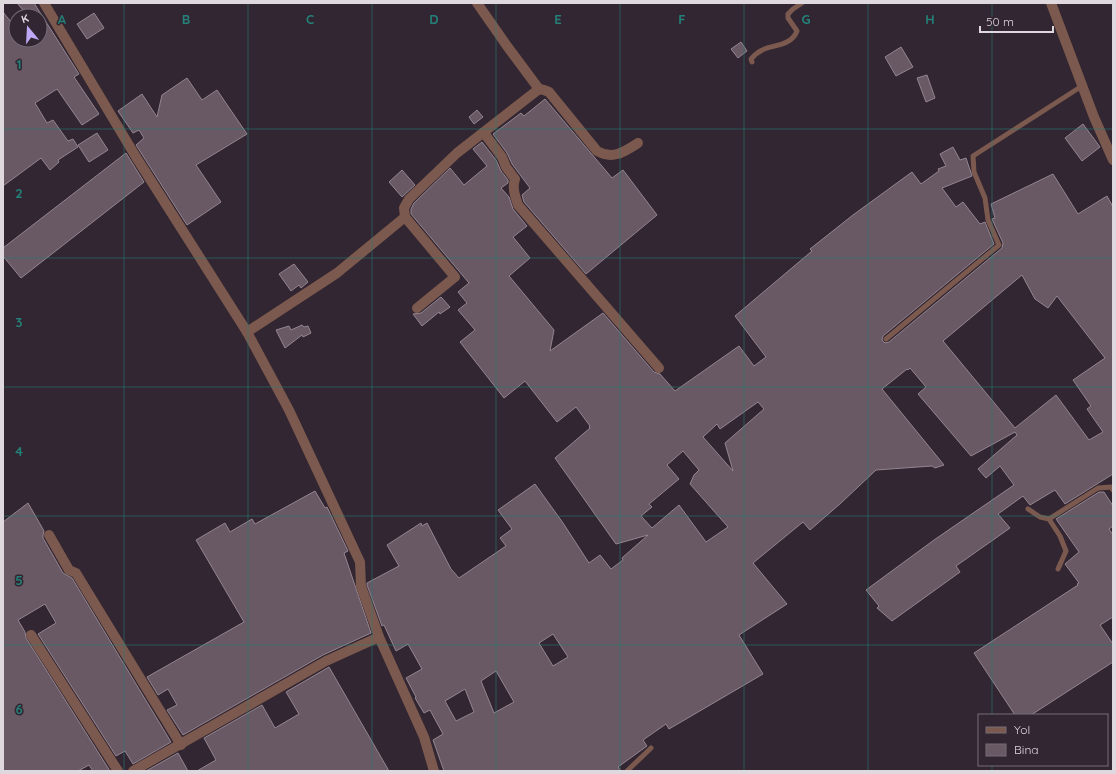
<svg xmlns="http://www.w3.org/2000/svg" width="1116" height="774" viewBox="0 0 1116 774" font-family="Quicksand,sans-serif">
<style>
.building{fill:#685964;stroke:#948591;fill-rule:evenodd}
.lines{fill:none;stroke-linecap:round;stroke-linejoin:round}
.service{stroke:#7c594e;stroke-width:5}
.minor{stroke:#7c594e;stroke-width:10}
.tertiary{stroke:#7c594e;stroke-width:10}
.grid{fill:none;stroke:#248079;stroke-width:1;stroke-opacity:0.55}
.grid-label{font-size:13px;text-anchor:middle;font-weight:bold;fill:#248079;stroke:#312631;stroke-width:3;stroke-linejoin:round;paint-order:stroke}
</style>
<rect width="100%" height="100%" fill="#312631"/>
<g class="building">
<path d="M17 3H34L79 74 74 77 99 114 82 125 57 89 35 103 47 123 53 120 68 141 73 139 78 147 58 160 59 162 50 170 41 158 3 186V12L11 22 16 19V40H40V16H28Z"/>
<path d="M94 13 104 28 87 39 77 24Z"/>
<path d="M741 42 747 51 738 58 731 49Z"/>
<path d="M901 47 913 67 896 76 885 57Z"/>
<path d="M927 75 935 98 926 102 917 78Z"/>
<path d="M187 78 202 100 217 90 247 134 196 165 221 202 187 225 136 145 144 138 139 130 133 133 118 111 142 94 157 117 162 95Z"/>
<path d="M545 99 612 178 623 170 657 215 586 274 524 202 522 195 530 188 512 164 507 153 493 134 521 113 524 116Z"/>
<path d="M477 110 483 117 474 124 469 117Z"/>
<path d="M1083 124 1100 147 1082 161 1065 138Z"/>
<path d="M97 133 108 150 89 162 78 145Z"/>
<path d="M482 142 496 160 501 171 508 180V183L501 188 509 197 513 209 527 226 513 237 530 258 509 276 554 330 550 351 603 313 654 372 660 374 675 391 739 346 754 366 766 357 735 316 812 251 810 249 853 215 912 172 921 184 939 171 938 169 946 166 940 154 953 147 960 160 966 158 972 176 942 188 956 207 963 202 980 224 985 222 994 244 883 336 882 340 885 343 889 342 1002 248 1003 243 992 219 995 218 991 204 1053 174 1078 214 1107 196 1113 207V474L1065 504 1055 490 1030 505 1023 496 998 514 1010 528 956 566 960 572 892 621 877 608 879 606 866 590 934 540 1014 485 1000 466 986 478 978 469 1017 435 1015 432 971 456 918 394 926 387 910 368 908 370 907 369 882 389 944 465 935 468 932 466 876 470 841 503 810 530 803 522 753 563 787 604 739 635 763 674 669 729 666 724 643 740 647 746 618 767 621 771H444L433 740 443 734 430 710 424 713 415 698 416 697 406 678 422 669 408 644 396 651 384 625 382 626 367 585V583L399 566 387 545 421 523 422 526 427 523 451 569 459 578 506 546 500 538 512 529 498 510 535 484 563 523 589 563 600 555 611 569 623 560 622 558 648 535 616 544 555 458 590 428 589 427 590 426 576 407 557 422 525 381 504 398 460 342 475 330 458 310 467 303 458 292 469 283 411 214V209L414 203 450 168 464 185 487 166 473 149ZM1022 275 1035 299 1048 308 1057 296 1105 358 1073 380 1091 406 1087 409 1103 432 1089 440 1056 395 1015 428 943 341ZM758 402 764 409 725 443 733 471 703 437 717 424 720 429ZM683 451 699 470 694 475 690 484 728 527 706 542 679 505 652 528 641 516 652 507 649 504 679 479 667 465ZM553 634 568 657 553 666 539 643ZM496 671 514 702 494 713 481 681ZM465 689 474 712 456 721 445 701Z"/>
<path d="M126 153 144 182 21 278 3 256V248Z"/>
<path d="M402 170 415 185 402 197 389 182Z"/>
<path d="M294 264 308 282 301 288 299 285 291 291 279 274Z"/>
<path d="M441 297 450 307 440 314 439 312 422 326 413 314 421 313Z"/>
<path d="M302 325 304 327 308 326 311 333 303 337 302 335 285 348 276 330 289 326 291 330Z"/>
<path d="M315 491 325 508 327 507 348 551 344 553 371 633 323 655 183 735 167 710 177 705 168 689 158 695 147 677 244 622 196 540 225 523 230 532 252 519 255 524Z"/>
<path d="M1099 492H1104L1113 506V526L1109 529 1113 535V617L1100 625 1113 644V662L1031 715H1015L974 653 1078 585 1077 584 1079 583 1065 564 1079 552 1056 519Z"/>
<path d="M28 503 44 531 43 535V538L63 573 72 578 171 742 133 764 125 751 116 756 38 634 56 623 45 604 18 620 25 632 26 638 110 771H93L89 765 78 771H3V522Z"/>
<path d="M329 667 389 771H197L216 760 204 738 262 705 275 728 299 714 286 692Z"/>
<path d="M178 753 188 771H146Z"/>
</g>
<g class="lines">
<g class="service">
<path d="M752 62 751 59C755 54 761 50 767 48 778 45 792 44 797 31L788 18V14L793 9 802 3"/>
<path d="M886 339 999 245 988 220 985 198 974 172 973 156 1082 86"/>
<path d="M1028 509 1040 517 1049 519"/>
<path d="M1058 569 1066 551 1060 536 1049 519 1098 488 1111 487 1113 490"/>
<path d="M627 771 651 748"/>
</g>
<g class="minor">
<path d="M44 3 136 157 247 332 289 410 360 562 361 586 379 637 424 737 434 771"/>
<path d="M539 89 544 90 549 92 597 151C613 160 624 152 638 143"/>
<path d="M484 133 502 157 506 167 515 179C512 188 515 196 518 205L659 368"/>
<path d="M405 217 455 277 417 308"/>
<path d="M247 332 337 273 405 217 404 208 409 199 457 153 539 89 507 46 477 3"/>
<path d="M49 535 69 570 76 573 181 745"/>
<path d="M31 635 118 771"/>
<path d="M133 771 326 661 379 637"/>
</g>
<path class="tertiary" d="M1051 3 1094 117 1113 160"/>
</g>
<path class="grid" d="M124 3V771M248 3V771M372 3V771M496 3V771M620 3V771M744 3V771M868 3V771M992 3V715M3 129H1113M3 258H1113M3 387H1113M3 516H1113M3 645H1113M992 765V771"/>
<g class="grid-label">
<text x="62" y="24">A</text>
<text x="186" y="24">B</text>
<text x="310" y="24">C</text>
<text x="434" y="24">D</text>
<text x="558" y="24">E</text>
<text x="682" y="24">F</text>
<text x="806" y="24">G</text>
<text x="930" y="24">H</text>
<text x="19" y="69">1</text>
<text x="19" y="198">2</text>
<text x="19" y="327">3</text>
<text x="19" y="456">4</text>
<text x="19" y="585">5</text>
<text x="19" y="714">6</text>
</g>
<rect width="1116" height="774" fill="none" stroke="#dfd8df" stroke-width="8"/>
<rect x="978" y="714" width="130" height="52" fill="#312631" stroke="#776d77"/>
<rect x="986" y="727" width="20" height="6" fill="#7c594e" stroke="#776d77"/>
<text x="1014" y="734" font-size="12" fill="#dfd8df">Yol</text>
<rect x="986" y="744" width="20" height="12" fill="#685964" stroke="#776d77"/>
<text x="1014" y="754" font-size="12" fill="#dfd8df">Bina</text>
<g transform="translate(28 28) rotate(342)"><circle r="19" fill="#312631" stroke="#776d77"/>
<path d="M0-3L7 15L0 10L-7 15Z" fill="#bda9f5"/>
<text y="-6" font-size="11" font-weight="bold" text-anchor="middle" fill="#dfd8df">K</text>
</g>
<path d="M980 26v6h73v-6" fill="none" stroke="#dfd8df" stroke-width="2"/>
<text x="986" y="26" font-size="12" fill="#dfd8df" stroke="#312631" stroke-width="3" paint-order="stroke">50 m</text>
</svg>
